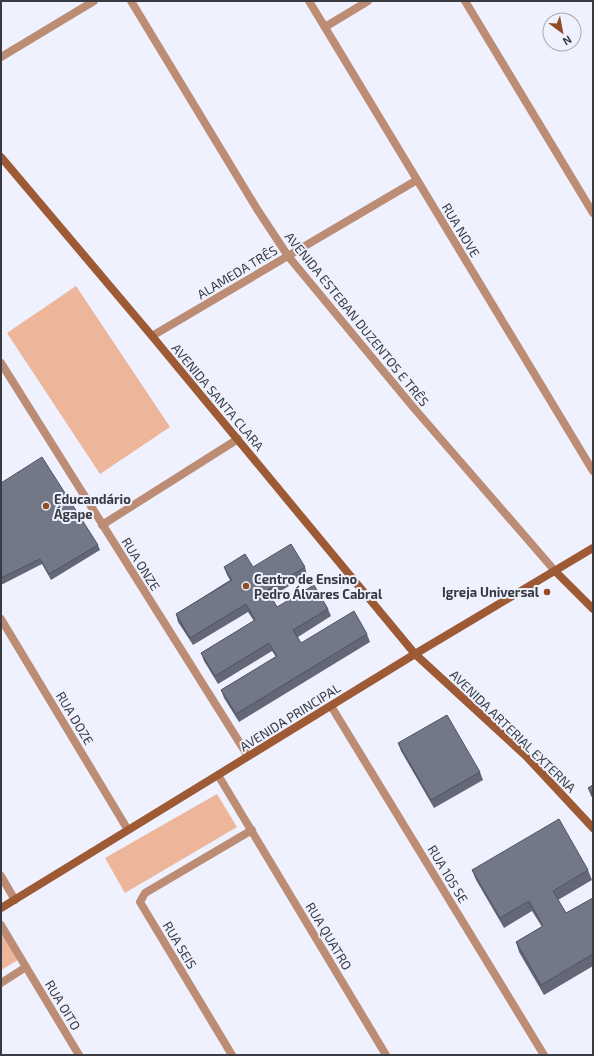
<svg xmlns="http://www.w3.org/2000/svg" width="594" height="1056" viewBox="0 0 594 1056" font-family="'Exo 2',sans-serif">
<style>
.green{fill:#edb69b}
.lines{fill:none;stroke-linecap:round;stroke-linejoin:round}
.street{stroke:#bc8d74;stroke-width:8}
.secondary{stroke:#9d5a35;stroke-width:8}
.wall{fill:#636776}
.building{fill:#737889;stroke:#505460}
.poi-dot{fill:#914c23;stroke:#eff2fe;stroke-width:1.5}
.labels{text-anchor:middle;stroke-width:4;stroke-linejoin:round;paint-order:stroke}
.street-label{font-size:13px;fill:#393b43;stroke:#eff2fe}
.poi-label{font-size:13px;font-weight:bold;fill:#393b43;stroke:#eff2fe;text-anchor:start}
</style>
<rect width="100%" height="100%" fill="#eff2fe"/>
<g class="green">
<path d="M76 286 170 427 100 474 7 333Z"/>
<path d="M217 794 237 827 125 893 105 858Z"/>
<path d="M1 929 18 960 1 970Z"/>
</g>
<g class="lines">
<g class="street">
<path d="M131 1 257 209 288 256 413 407 555 571"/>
<path d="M309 1 593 471"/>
<path d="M465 1 593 213"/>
<path d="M325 27 368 1"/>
<path d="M1 57 94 1"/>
<path d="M152 336 417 180"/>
<path d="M1 363 248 756"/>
<path d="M102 525 238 439"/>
<path d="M1 619 128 830"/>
<path d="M331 706 544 1055"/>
<path d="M218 775 386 1055"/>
<path d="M1 876 15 900"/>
<path d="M1 925 26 967"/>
<path d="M1 983 26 967 79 1055"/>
<path d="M232 1055 140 902 145 893 252 830"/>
</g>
<g class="secondary">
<path d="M1 157 152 336 415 654 526 756 593 828"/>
<path d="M555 571 593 609"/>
<path d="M1 908 415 654 593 548"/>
</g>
</g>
<g class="wall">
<path d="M1 483 98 545 100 550 51 580 42 564 1 585Z"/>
<path d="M224 567H305L307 575 271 597 277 607 328 609 331 616 298 637 301 643 367 634 370 642 239 722 224 698 221 690 276 657 272 651 218 684 204 661 201 653 254 621 248 612 193 645 178 622 176 614 230 580 227 575Z"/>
<path d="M398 743 480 772 483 780 434 808 401 751Z"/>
<path d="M593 785V798L591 796 588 788Z"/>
<path d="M472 870H588L592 880 558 900 566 913 593 898V966L544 995 519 952 516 942 542 927 532 911 504 928 476 880Z"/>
</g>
<g class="building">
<path d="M42 457 98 545 49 574 40 559 1 578V483Z"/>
<path d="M291 544 305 567 267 590 277 607 314 585 328 609 293 630 301 643 354 611 367 634 236 714 221 690 277 656 269 643 215 676 201 653 255 620 246 604 190 638 176 614 232 580 224 567 245 554 253 567Z"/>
<path d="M447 715 480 772 431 800 398 743Z"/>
<path d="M593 785V794L588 788Z"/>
<path d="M559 819 588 870 553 891 566 913 593 898V954L541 985 516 942 543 926 529 901 500 918 472 870Z"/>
</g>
<g class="poi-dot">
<circle cx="46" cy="506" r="4"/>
<circle cx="246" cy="586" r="4"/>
<circle cx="547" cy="592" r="4"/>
</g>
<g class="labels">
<g class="street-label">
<text transform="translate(461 230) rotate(59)" y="5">RUA NOVE</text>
<text transform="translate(237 272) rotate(-31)" y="5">ALAMEDA TRÊS</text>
<text transform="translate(357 319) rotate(51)" y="5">AVENIDA ESTEBAN DUZENTOS E TRÊS</text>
<text transform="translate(218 397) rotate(50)" y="5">AVENIDA SANTA CLARA</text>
<text transform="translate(141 564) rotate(58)" y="5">RUA ONZE</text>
<text transform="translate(290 717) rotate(-32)" y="5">AVENIDA PRINCIPAL</text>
<text transform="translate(75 718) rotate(59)" y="5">RUA DOZE</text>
<text transform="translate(513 731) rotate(44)" y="5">AVENIDA ARTERIAL EXTERNA</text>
<text transform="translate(448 874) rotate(59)" y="5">RUA 105 SE</text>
<text transform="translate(329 936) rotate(59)" y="5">RUA QUATRO</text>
<text transform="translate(180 945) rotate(59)" y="5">RUA SEIS</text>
<text transform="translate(63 1005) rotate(59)" y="5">RUA OITO</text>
</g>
<g class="poi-label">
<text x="54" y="504">Educandário<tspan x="54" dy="15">Ágape</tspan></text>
<text x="254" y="584">Centro de Ensino<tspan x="254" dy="15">Pedro Álvares Cabral</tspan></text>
<text x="539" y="597" text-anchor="end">Igreja Universal</text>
</g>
</g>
<rect width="594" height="1056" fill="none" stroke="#393b43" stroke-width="4"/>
<g transform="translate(562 32) rotate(148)"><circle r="19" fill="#eff2fe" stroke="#a6a9b3"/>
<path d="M0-3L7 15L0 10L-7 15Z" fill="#914c23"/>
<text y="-6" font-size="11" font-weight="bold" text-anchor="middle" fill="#393b43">N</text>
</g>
</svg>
